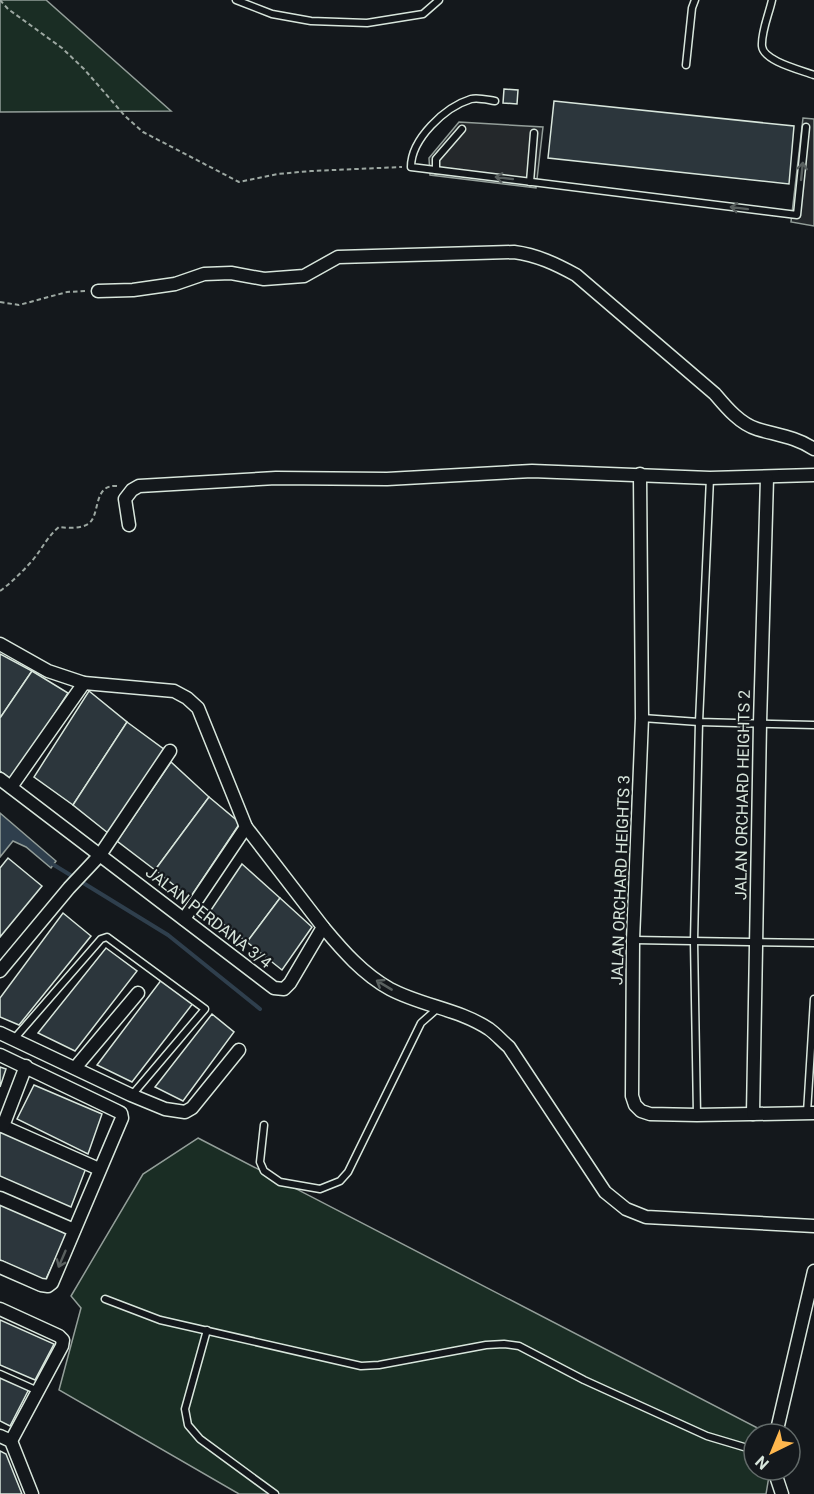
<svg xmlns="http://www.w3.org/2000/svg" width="814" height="1494" viewBox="0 0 814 1494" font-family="Roboto,sans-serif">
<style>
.green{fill:#1a2d24;stroke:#939e99;stroke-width:1.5}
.parking{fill:#24282b;stroke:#939e99;stroke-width:1.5}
.water{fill:#2f3f4d;stroke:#939e99;stroke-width:1.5}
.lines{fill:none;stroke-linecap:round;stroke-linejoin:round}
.stream{stroke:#2f3f4d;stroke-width:4}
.building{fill:#2c363c;stroke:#d8e6dc;stroke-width:1.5}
.lane-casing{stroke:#d8e6dc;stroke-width:9}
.street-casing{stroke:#d8e6dc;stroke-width:15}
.path{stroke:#9da8a2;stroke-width:2;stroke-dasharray:4.5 3;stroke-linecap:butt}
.lane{stroke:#14181c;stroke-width:6}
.street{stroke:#14181c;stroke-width:12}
.oneway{stroke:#59605f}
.labels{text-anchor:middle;stroke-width:4.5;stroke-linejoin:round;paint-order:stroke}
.street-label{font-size:16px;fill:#d8e6dc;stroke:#14181c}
</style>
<rect width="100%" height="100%" fill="#14181c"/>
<g class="green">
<path d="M0 0H46L171 111 0 112Z"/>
<path d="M198 1138 769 1434H754V1470H770L766 1494H239L59 1390 81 1308 71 1296 143 1174Z"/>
</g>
<g class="parking">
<path d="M803 118 814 119V226L791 222Z"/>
<path d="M459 122 543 127 536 188 430 175 429 158Z"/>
</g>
<path class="water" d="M0 813 56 861 51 868 26 847 13 841 0 857Z"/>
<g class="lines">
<path class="stream" d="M54 865 168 935 260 1009"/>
</g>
<g class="building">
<path d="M504 89 518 90 517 104 503 103Z"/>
<path d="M554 101 794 126 789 184 548 158Z"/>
<path d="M0 654 32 671 0 718Z"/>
<path d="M32 671 68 693 12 780 0 771V718Z"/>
<path d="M89 691 127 722 73 805 34 777Z"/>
<path d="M127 722 165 750 108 833 73 805Z"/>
<path d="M171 762 209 797 155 870 117 841Z"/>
<path d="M209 797 240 823 190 898 155 870Z"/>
<path d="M8 858 42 886 0 937V868Z"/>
<path d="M242 864 280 898 247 942 209 913Z"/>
<path d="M280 898 312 927 282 970 247 942Z"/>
<path d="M63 913 91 936 19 1025 0 1017V998Z"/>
<path d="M106 948 137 971 75 1051 38 1033Z"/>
<path d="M162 979 194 1002 132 1082 97 1065Z"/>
<path d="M212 1014 234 1032 183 1101 155 1087Z"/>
<path d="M0 1067 6 1069 0 1087Z"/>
<path d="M34 1085 102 1114 88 1154 17 1119Z"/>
<path d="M0 1128 86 1168 71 1207 0 1176Z"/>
<path d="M0 1203 67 1234 45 1281 0 1260Z"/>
<path d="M0 1320 54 1344 35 1380 0 1365Z"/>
<path d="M0 1377 29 1389 10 1426 0 1421Z"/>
<path d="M0 1451 6 1454 22 1494H0Z"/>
</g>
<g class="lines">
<g class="lane-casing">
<g id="lane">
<path d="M236 0 272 14 311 21 367 23 423 14 439 0"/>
<path d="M772 0C769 14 761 32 762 46 763 61 801 70 814 75"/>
<path d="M686 65 692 8 695 0"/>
<path d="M495 101C488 100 478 97 471 99 445 107 411 139 411 167L797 215 806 127"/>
<path d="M436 170V159L462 129"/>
<path d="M530 182 534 133"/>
<path d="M642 718 699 722 814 725"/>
<path d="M634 940 814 943"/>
<path d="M14 1039 101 939 107 937 205 1009 132 1095"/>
<path d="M807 1113 814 999"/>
<path d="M697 1115 694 941 699 722 710 478"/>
<path d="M264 1125 260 1162 264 1171 280 1182 320 1189 340 1181 348 1172 421 1023 438 1008"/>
<path d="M105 1299 160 1320 361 1366 379 1365 486 1345 504 1344 519 1346 584 1380 707 1436 754 1450"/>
<path d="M207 1330 185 1409 188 1425 200 1439 275 1494"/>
<path d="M0 1374 38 1391"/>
</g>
</g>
<g class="street-casing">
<g id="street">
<path d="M98 291 133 290 175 284 204 274 231 273 264 279 304 276 338 257 514 252C537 255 556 264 576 275L715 394C726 407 740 424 757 429 777 435 796 437 814 449"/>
<path d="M640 474 642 718 633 940 632 1096 635 1105 641 1111 650 1114 697 1115 814 1113"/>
<path d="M129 525 125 499 132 490 139 486 276 478 387 479 532 471 710 478 814 475"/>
<path d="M0 644 48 671 84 683 174 691 187 698 198 708 246 827 323 927 290 983 284 989 274 988 0 779"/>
<path d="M11 787 84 683"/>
<path d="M184 919 246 827"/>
<path d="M323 927C343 951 363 974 390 989 422 1006 459 1009 489 1029 496 1034 502 1041 509 1047L605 1192 626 1209 646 1217 814 1226"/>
<path d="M0 971 69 888 100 855 170 751"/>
<path d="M0 1033 131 1095 165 1109 185 1112 192 1108 239 1050"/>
<path d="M0 1055 117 1111 121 1113 122 1118 52 1283 48 1286 41 1285 0 1267"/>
<path d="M75 1068 138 993"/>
<path d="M753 1114 760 723 767 478"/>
<path d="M0 1125 99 1169"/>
<path d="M3 1126 26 1066"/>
<path d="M0 1198 74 1230"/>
<path d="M0 1309 59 1336 63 1340 62 1346 11 1441"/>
<path d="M776 1434 814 1271"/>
<path d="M0 1436 11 1441 32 1494"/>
<path d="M774 1470 782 1494"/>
</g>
</g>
<g class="path">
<path d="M0 0 8 9 62 48 84 69 125 116 143 132 239 182 278 174 311 171 402 167"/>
<path d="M0 302 19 305 67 292 86 291"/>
<path d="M0 591C12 582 22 572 32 561 42 549 47 537 59 527 68 528 80 529 88 524 101 516 92 484 117 486"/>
</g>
<use href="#lane" class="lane"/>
<use href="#street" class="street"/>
</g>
<defs><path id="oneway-shaft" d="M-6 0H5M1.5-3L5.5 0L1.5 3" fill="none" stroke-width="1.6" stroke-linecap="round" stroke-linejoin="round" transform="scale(1.5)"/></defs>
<g class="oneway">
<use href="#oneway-shaft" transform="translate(802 171) rotate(-84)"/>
<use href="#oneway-shaft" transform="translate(504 178) rotate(-173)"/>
<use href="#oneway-shaft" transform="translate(739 208) rotate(-173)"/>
<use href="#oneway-shaft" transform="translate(384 985) rotate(-149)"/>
<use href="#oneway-shaft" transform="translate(62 1259) rotate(113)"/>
</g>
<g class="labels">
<g class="street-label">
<text transform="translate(742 795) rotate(-89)" y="6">JALAN ORCHARD HEIGHTS 2</text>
<text transform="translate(620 880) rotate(-88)" y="6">JALAN ORCHARD HEIGHTS 3</text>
<text transform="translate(209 917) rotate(38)" y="6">JALAN PERDANA 3/4</text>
</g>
</g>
<g transform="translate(772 1452) rotate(223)"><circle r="28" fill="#14181c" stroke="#626a69" stroke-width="1.5"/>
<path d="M0-4.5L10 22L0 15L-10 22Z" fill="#ffb74d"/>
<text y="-9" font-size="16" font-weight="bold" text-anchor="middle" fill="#d8e6dc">N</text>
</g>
</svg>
